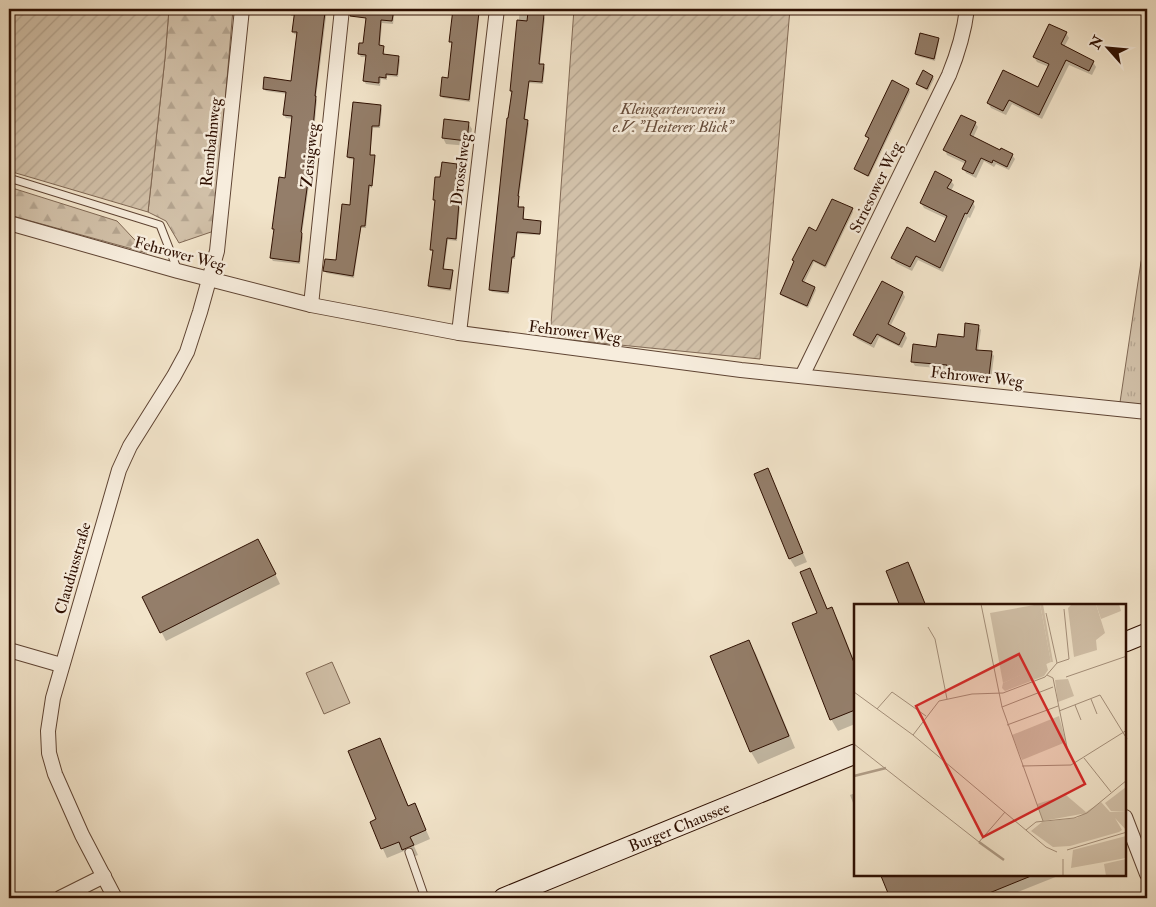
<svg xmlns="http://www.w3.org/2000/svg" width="1156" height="907" viewBox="0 0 1156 907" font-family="'IM FELL Double Pica',serif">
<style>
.grass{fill:url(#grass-tufts);stroke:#806854}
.forest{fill:url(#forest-firs);stroke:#806854}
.garden{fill:url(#garden-furrows);stroke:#806854}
.pitch{fill:#d1c0a8;stroke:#806854}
.shadow{fill:#0003}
.building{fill:#947e6a;stroke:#2e0f01}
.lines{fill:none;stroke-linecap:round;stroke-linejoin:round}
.service-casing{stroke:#5f4433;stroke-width:9}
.minor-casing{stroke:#5f4433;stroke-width:16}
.secondary-casing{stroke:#2e0f01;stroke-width:21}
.service{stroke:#f7eddd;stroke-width:7}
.minor{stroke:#f7eddd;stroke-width:14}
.secondary{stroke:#f7eddd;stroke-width:19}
.labels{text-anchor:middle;stroke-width:5;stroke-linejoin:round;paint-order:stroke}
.park-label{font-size:16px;font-style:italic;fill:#674d3b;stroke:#f7eddd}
.street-label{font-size:16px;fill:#2e0f01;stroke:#f7eddd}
.inset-river{fill:none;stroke:#af9c86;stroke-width:2.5}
.inset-road{fill:none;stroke:#a48f7a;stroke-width:1}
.view{fill:#d62828;fill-opacity:0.15;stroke:#d62828;stroke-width:2.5}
.inset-edge{fill:none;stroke:#2e0f01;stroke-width:2.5}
</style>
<defs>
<pattern id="grass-tufts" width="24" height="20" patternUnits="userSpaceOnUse" patternTransform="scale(1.25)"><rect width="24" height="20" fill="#d1c0a8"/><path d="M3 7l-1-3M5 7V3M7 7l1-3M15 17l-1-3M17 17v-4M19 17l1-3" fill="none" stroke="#b4a48f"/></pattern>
<pattern id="forest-firs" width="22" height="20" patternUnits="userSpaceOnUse" patternTransform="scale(1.25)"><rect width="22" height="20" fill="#d1c0a8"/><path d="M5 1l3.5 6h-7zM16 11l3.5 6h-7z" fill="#b4a48f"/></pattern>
<pattern id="garden-furrows" width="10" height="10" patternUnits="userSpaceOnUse" patternTransform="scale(1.25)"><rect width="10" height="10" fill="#d1c0a8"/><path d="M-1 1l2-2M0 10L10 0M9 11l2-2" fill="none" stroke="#b4a48f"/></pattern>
</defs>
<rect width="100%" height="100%" fill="#f2e4ca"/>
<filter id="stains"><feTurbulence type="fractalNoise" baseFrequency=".004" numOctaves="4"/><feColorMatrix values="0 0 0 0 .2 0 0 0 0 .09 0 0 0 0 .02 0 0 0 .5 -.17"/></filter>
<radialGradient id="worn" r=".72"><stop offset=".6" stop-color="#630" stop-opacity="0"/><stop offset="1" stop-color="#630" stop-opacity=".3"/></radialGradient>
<path class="grass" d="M1147 238V412L1119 409 1141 262Z"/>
<g class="forest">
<path d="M169 9H233L214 231 179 243 166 221 148 212 165 58Z"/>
<path d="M9 187 117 221 147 253 9 215Z"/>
</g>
<g class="garden">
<path d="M9 9H169L165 58 148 212 9 171Z"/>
<path d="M574 9H790L760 359 550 338Z"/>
</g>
<path class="pitch" d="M332 662 350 703 324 714 306 673Z"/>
<g class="shadow">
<path d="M290 9H327L316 98 317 100 309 185 302 234 303 237 300 264 273 261 271 258 275 231 273 228 286 179 293 119 286 118 284 115 287 94 266 91 264 89 292 83 298 35 294 34 293 31 295 16H291Z"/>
<path d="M368 9H395L393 24 382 23 380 47H383L385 55 398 57 400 60 398 77 387 76V80L381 79 380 86 366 84 364 81 367 57H361L359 54 364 45Z"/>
<path d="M454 9H480L470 102 443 98 441 96 450 79 452 44 451 42Z"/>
<path d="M520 9H540L539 15H543L545 18 540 65 544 66 545 68 543 84 529 83 525 121 529 123 519 198V208H523L524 211V220L540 222 541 224 540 235 517 234 515 259H512L509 294 492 292 490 290 513 93 511 91Z"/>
<path d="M933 9H950L949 13 934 12Z"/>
<path d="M1066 33 1069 38 1064 47 1093 62 1096 67 1092 75 1069 65 1042 119 1012 104 1006 115 991 108 988 103 1039 89 1049 67 1037 62 1034 57Z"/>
<path d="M938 39 939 41 935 61 917 56 916 54Z"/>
<path d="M933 77 934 79 928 91 919 86 917 84Z"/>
<path d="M909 89 910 92 869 177 857 171 855 169 870 139 866 136Z"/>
<path d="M381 107 382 109 380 128H373L370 156 374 157 375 159 372 188 370 187 366 228H361L354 278 326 273 325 270 337 262 351 206 356 160 349 159 348 157Z"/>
<path d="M468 123 472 129 469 146 446 144 443 138Z"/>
<path d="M975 123 978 127 973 138 1000 152 1012 155 1015 159 1009 170 996 164 994 167 984 161 976 178 966 173 964 169 966 164 947 155 945 150Z"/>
<path d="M457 165 458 167 457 180 460 181 462 183 457 241 448 240 444 270 452 271 453 274 451 291 430 288 429 286 433 252 431 250 435 202 434 199 441 179Z"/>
<path d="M951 181 954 185 951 191 973 202 975 207 970 218 968 217 943 272 918 260 912 271 896 263 893 258 936 243 947 219 924 208 921 203Z"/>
<path d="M852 209 853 212 826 268 814 262 804 283 815 288 816 290 808 308 782 296 781 294Z"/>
<path d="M903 293 905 297 890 327 905 334 907 338 902 348 879 337 874 348 857 339 855 335Z"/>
<path d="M978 326 981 330 978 351 991 352 994 356 991 380 950 375 948 369 915 366 912 361 937 348 965 338Z"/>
<path d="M772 479 807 562 795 567 790 559Z"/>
<path d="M263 549 280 584 166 641 144 598Z"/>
<path d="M908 563 913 572 926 606H901Z"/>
<path d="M809 569 828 610 831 609 838 620 855 663V724L838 731 831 719 819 614Z"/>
<path d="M749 642 756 654 795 748 758 764 751 752 712 657Z"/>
<path d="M380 740 409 807 415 805 430 839 414 846 418 855 408 859 404 851 387 858 371 822 377 820Z"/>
<path d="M855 793V808L850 795Z"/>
<path d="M883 876H1058L1003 898H892Z"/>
</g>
<g class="building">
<path d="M295 9 325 12 315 96H316L308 181 301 232 302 233 299 262 270 258 274 229H272L279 177 285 178 292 116 283 115 286 92 263 89 264 77 291 81 297 32H292Z"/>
<path d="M351 9H394L392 21 381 20 379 45 384 46 383 54 399 56 397 75 386 74V78L379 77V83L363 81 366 55 358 54 359 43H363L366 18 350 16Z"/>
<path d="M453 9 479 12 469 100 440 96 442 77 448 78 452 42H449Z"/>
<path d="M528 12 544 14 539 64H544L542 82 529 81 524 119 528 120 518 196H519L518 207H524L523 219 541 221 540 234 517 232 514 257H512L508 292 489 290 507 118H508L512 91H510L517 20 527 21Z"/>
<path d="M1049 24 1067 32 1061 44 1094 61 1089 71 1066 60 1039 115 1009 100 1003 111 987 103 1003 70 1038 87 1049 64 1033 57Z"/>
<path d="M920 33 939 38 934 59 915 54Z"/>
<path d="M923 70 933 76 927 89 916 84Z"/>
<path d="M892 80 909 89 868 176 854 169 869 138 865 136Z"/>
<path d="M353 102 381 105 379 126H372L370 155H375L372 186 369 185 365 226H361L353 276 323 271 325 259 336 260 342 204 350 205 354 158 347 157Z"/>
<path d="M961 115 976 122 970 135 1000 150 1001 148 1013 154 1007 167 993 160 992 163 981 158 973 174 962 169 966 161 943 150Z"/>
<path d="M444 119 469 122 467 141 442 138Z"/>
<path d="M442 162 457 164 456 179H461L456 239 447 238 443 269 453 270 450 289 428 286 433 250H430L435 200H433L435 177H440Z"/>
<path d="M935 171 952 180 947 188 974 201 967 214 965 213 940 268 916 256 910 267 891 258 907 227 935 242 947 216 920 203Z"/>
<path d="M832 199 853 208 825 266 813 260 802 281 815 287 807 306 780 294 794 261 792 260 809 227 816 231Z"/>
<path d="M882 281 903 292 888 324 905 333 899 345 877 334 871 344 853 335Z"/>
<path d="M965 323 979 325 976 350 992 351 989 376 946 371 947 365 911 362 913 344 936 347 938 334 964 337Z"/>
<path d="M768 468 803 553 789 559 754 474Z"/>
<path d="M258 539 276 574 160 633 142 597Z"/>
<path d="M908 562 926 606H900L886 571Z"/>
<path d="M810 568 827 609 832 607 855 665V710L830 720 792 623 817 613 800 572Z"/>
<path d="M749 640 789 736 750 752 710 656Z"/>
<path d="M380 738 408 806 415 803 426 830 410 837 414 845 402 850 399 842 381 849 370 822 376 819 348 751Z"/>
<path d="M881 876H1031L977 898H890Z"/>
</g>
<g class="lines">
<g class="service-casing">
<g id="service">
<path d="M9 178 160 225 178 271"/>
<path d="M409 852 425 898"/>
</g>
</g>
<g class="minor-casing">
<g id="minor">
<path d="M9 223 178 271 311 305 459 333 741 370 1147 412"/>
<path d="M311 305 342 9"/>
<path d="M459 333 497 9"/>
<path d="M802 376 949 75C958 53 964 33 967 9"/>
<path d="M9 650 61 665"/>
<path d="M1125 817 1147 874"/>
<path d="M60 898 104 876"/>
<path d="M115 898 82 835 55 774 49 753 48 731 53 698 119 470 130 446 174 376 187 352 200 312 217 251 242 9"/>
</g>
</g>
<g class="secondary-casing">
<g id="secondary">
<path d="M1125 642 1147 633"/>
<path id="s1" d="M503 898 855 754"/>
</g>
</g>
<use href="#service" class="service"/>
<use href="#minor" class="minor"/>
<use href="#secondary" class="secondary"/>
</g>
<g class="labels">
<g class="park-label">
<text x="673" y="114">Kleingartenverein<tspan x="673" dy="18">e.V. "Heiterer Blick"</tspan></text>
</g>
<g class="street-label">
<text transform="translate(210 142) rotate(-84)" y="6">Rennbahnweg</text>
<text transform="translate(309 155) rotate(-84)" y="6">Zeisigweg</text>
<text transform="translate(460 169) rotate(-83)" y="6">Drosselweg</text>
<text transform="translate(875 187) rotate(-64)" y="6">Striesower Weg</text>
<text transform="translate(180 253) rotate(15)" y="6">Fehrower Weg</text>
<text transform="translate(575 331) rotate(7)" y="6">Fehrower Weg</text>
<text transform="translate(977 376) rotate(6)" y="6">Fehrower Weg</text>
<text transform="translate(72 568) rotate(-74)" y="6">Claudiusstraße</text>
<text dy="6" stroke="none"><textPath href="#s1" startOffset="190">Burger Chaussee</textPath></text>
</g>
</g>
<g transform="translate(854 604)">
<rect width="272" height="272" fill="#f2e4ca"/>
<path d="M186 0H189L199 58H197ZM218 0H242L251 29 242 36 243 46 220 53 214 4ZM214 75 220 92 204 98 201 76ZM212 191 233 209 189 217 183 200ZM247 198 256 208 272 207V226L261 214 268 226 265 228 216 242 199 243 177 227 188 218 223 214ZM272 232V254L217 264 219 246Z" fill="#d1c0a8"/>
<path d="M242 0H265L267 7 247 15ZM192 59 194 66 190 72 151 87 148 84 149 79Z" fill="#d1c0a8"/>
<path d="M186 0 197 58 149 79 136 9ZM205 112 212 138 168 156 158 131ZM272 183V207H257L251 199ZM272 255V272H252L250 260Z" fill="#d1c0a8"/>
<path class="inset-river" d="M0 172 32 164M125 238 150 256"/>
<path class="inset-road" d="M127 0 148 103 189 217M192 9 203 59M74 23 81 35 93 95M193 71 199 74 213 143M212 73 273 52M0 88 59 131 192 243 203 248M237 95 243 110M221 101 227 116M148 103 199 83M23 105 38 88 72 112M205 107 246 91 273 135M153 121 204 102M59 131 85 97 118 90 149 89 191 73 203 59 215 55 210 5M0 140 125 238 151 208M230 154 257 188M168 162 217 161 273 126M172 226 182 218 220 214 233 209 273 176M213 246 273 228M209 255V272"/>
<path class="view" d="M165 50 231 180 129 233 62 102Z"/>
<rect width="272" height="272" class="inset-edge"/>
</g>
<rect width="1156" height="907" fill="none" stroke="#f2e4ca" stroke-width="30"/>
<rect x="10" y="10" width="1136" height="887" fill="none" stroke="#2e0f01" stroke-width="2.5"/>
<rect x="15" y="15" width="1126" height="877" fill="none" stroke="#2e0f01"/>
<g transform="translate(1108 48) rotate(297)" stroke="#f7eddd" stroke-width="4" paint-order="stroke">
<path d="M0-4L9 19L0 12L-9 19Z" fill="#2e0f01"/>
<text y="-8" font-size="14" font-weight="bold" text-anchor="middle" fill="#2e0f01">N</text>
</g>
<rect width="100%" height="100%" filter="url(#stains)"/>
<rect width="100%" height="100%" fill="url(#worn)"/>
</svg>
